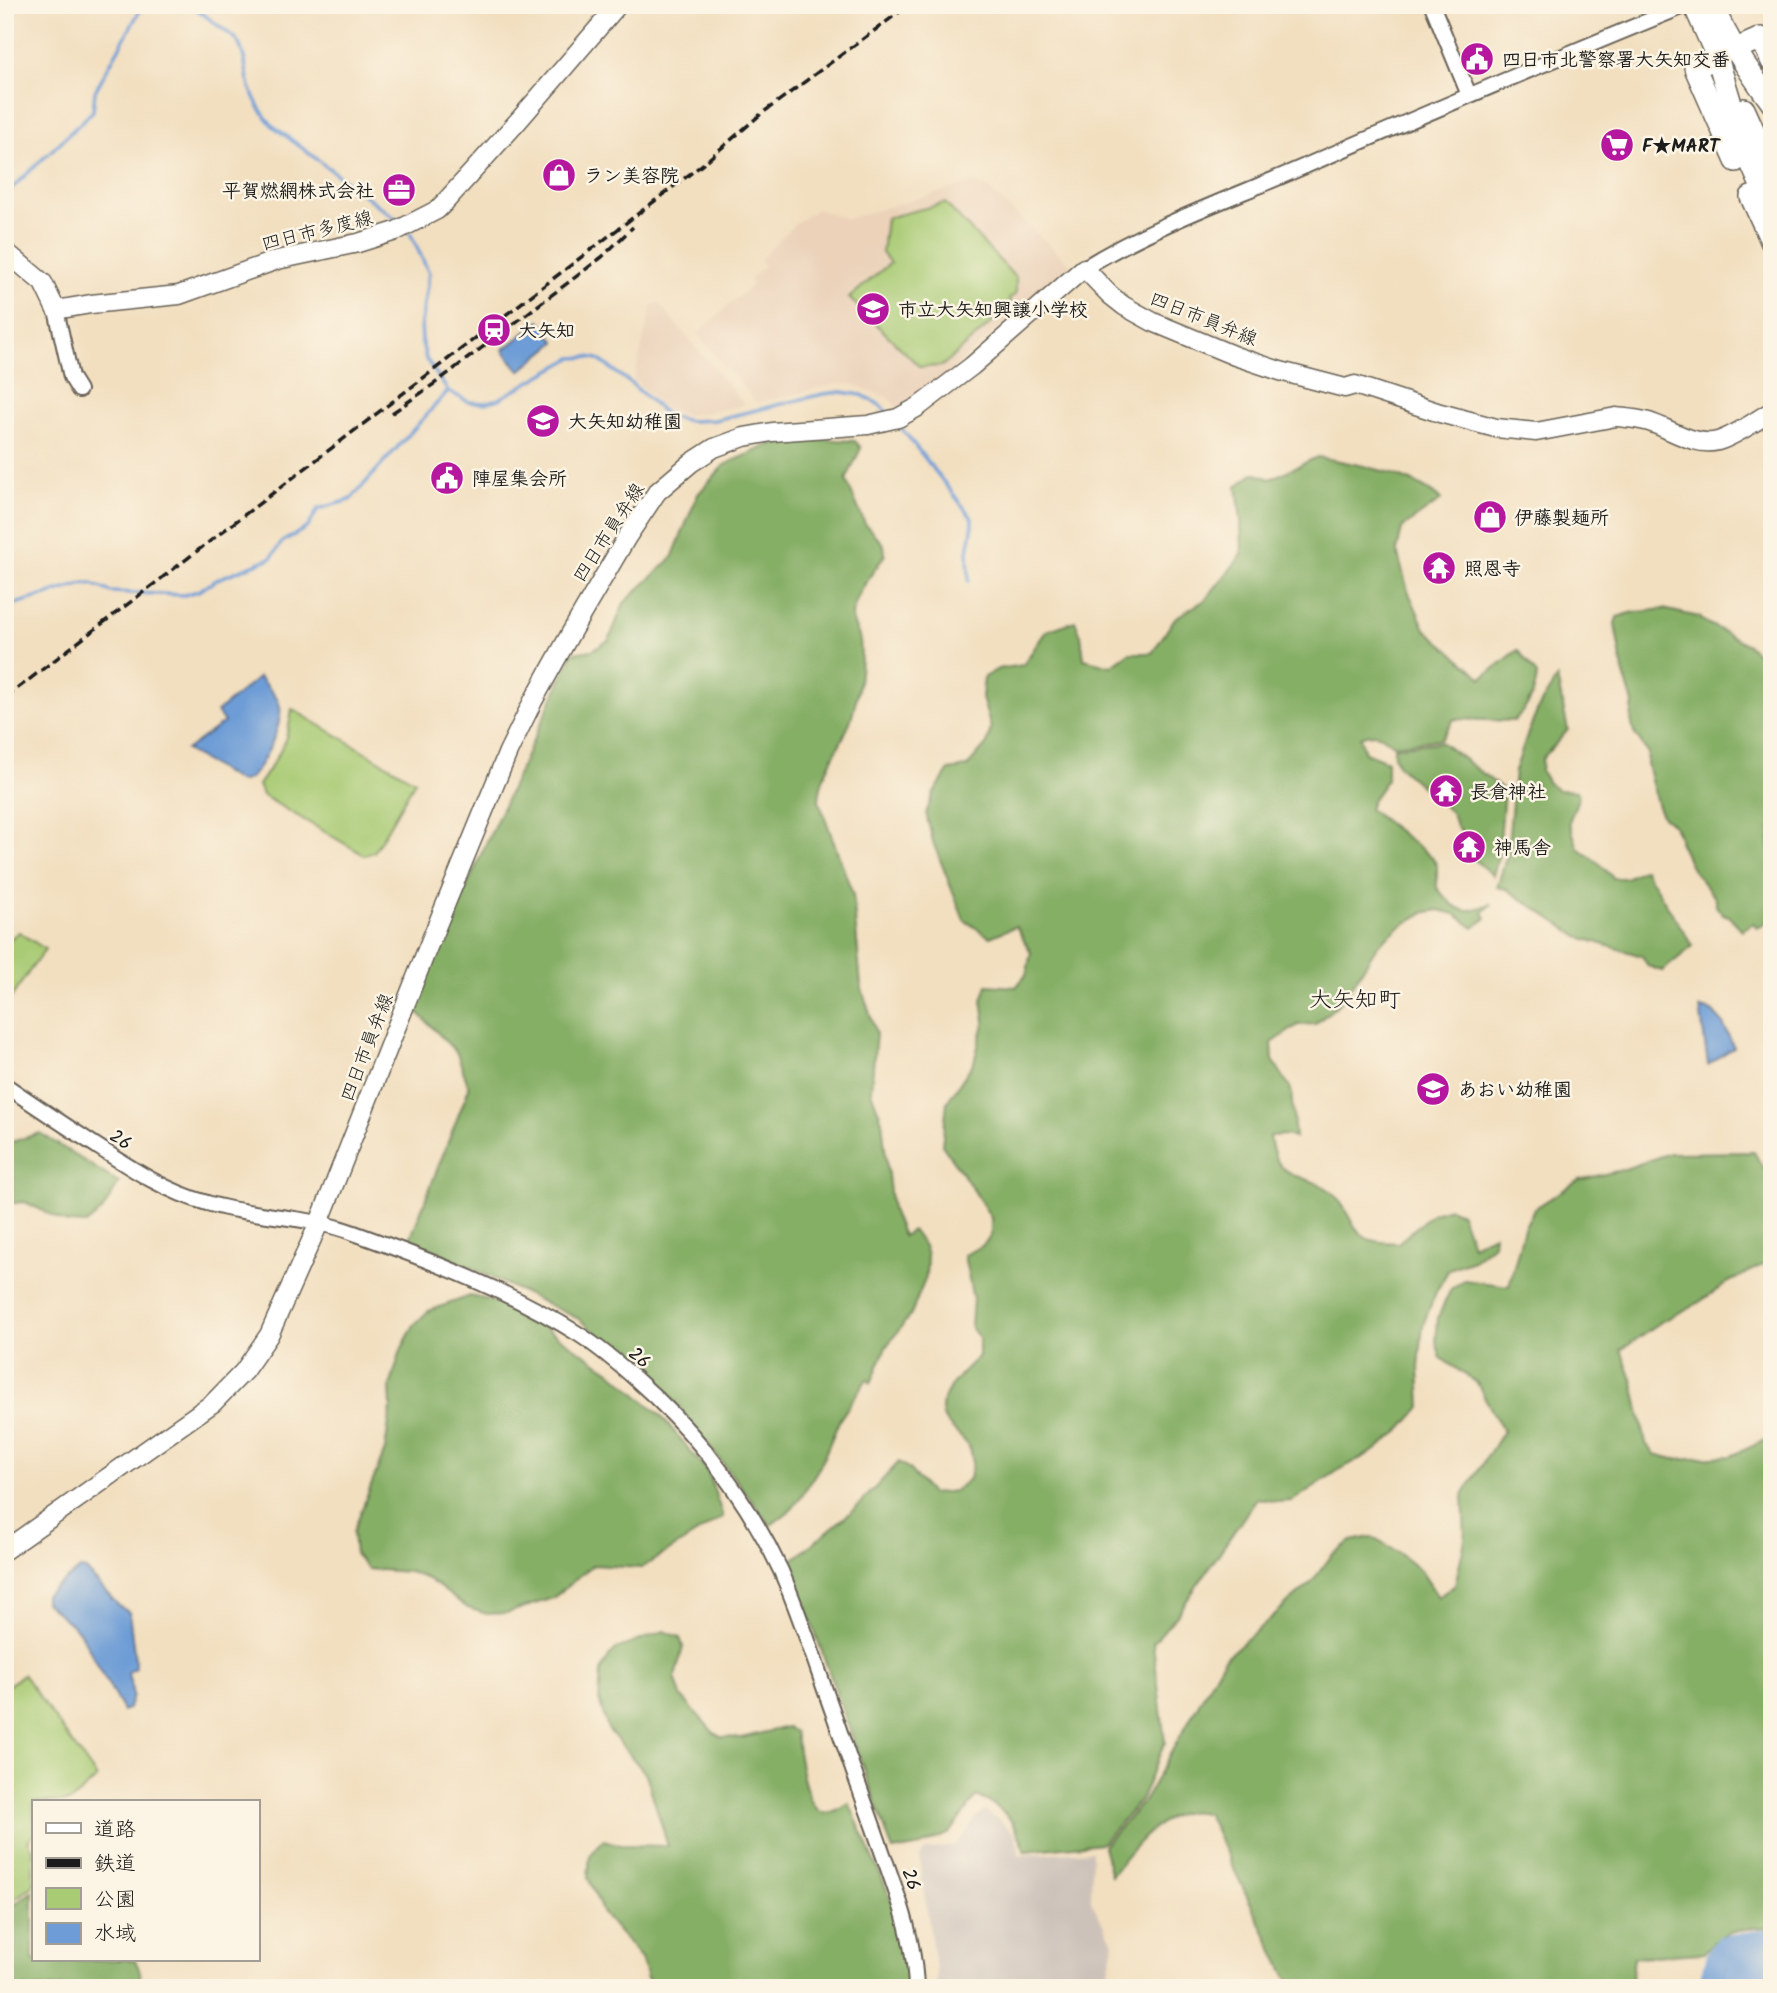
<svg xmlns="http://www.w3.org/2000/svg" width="1777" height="1993" viewBox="0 0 1777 1993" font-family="Kalam,'Klee One',sans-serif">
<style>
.built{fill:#ebd2b9}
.industrial{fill:#cdc2b9}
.green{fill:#a9cb74;stroke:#627448;stroke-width:2}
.forest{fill:#86af66;stroke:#516641;stroke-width:2}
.water{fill:#6d9cd6;stroke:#445c79;stroke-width:2}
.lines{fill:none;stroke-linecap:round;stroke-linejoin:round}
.stream{stroke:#6d9cd6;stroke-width:3.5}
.river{stroke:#6d9cd6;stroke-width:23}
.minor-casing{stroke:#676055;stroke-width:18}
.major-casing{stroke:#676055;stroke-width:21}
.highway-casing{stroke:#676055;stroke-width:24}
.minor{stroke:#fff;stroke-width:14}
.major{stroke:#fff;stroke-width:18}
.highway{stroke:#fff;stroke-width:21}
.rail{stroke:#1c1c1c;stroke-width:3.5;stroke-dasharray:10 5;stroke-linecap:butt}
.labels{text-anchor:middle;stroke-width:5;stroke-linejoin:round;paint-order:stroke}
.poi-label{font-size:19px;font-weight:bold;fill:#1c1c1c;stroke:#fcf5e5;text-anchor:start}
.street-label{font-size:19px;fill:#1c1c1c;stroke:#fcf5e5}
.quarter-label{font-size:23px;fill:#1c1c1c;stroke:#fcf5e5}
</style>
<rect width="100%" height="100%" fill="#fcf5e5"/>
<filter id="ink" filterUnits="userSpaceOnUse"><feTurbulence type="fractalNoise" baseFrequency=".0143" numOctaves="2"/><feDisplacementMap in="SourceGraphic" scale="14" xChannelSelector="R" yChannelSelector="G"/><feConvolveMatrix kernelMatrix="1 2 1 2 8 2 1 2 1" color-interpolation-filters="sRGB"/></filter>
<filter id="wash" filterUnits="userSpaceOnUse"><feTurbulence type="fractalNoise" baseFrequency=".00686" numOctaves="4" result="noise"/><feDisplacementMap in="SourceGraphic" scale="28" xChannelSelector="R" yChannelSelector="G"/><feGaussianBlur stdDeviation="1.57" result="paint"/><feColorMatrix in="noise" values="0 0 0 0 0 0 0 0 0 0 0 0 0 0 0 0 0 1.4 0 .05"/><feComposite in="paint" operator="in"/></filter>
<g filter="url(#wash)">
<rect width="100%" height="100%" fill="#f2dfc0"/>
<g class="built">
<path d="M971 183 987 187 1071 265 919 399 898 409 889 398 851 384H837L757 403 697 334 752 285 749 280 764 266 760 260 795 224 817 209 847 219Z"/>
<path d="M658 303 745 405 689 415 674 413 663 408 634 379 652 305Z"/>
</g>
<path class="industrial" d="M984 1810 1003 1823 1015 1834 1020 1855 1092 1851 1091 1901 1114 1944 1104 1988H936L937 1975 922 1880 920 1857 925 1850 953 1846 968 1830 975 1818Z"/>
<g class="green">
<path d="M945 203 1016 278V294L1009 299 1012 305 942 366 920 367 849 298 890 263 882 253 886 218Z"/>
<path d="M292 709 415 781 374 852 364 855 262 795 258 785C279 755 287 746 292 709Z"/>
<path d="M19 932 45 949 5 1006V943Z"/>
<path d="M23 1674 97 1778 70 1802H33V1835L28 1840 33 1849V1886L5 1905V1688Z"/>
</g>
<g class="forest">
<path d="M796 438 855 441 861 448 846 480 865 524 884 545 885 555C873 572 858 590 853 611 849 623 859 630 860 641 863 662 858 696 852 716 844 744 820 770 819 801L853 895 861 986 876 1033 871 1091 882 1121 892 1210 903 1236 912 1230 924 1246 927 1255 926 1277 911 1314 886 1347 871 1383 867 1379 840 1419 820 1466 804 1492 792 1509 771 1525 664 1388 579 1319 410 1239 469 1088 457 1053 412 1006 573 653 592 650 609 640 624 603 672 558 698 494 724 465 769 445Z"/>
<path d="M1317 457C1354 463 1414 474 1441 500L1402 528 1397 551 1408 591 1425 629 1482 678 1518 650 1537 675C1535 696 1528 706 1514 721L1454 719 1441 739 1393 745C1382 734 1374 731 1360 737L1365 752 1387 761V779L1373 799 1369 809 1432 857 1437 865V888C1445 897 1456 912 1469 910 1477 909 1484 906 1492 904L1483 912 1486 918 1474 928 1455 914 1439 910 1423 913 1399 927 1377 946 1348 993 1335 1007 1315 1024 1298 1025 1272 1043 1273 1060 1291 1089 1295 1138 1286 1135 1270 1136C1276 1187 1308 1170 1334 1194 1347 1207 1350 1227 1366 1238 1374 1243 1389 1242 1398 1243L1433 1213 1450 1208 1461 1214 1472 1245 1494 1234 1493 1244 1473 1260 1449 1269 1436 1292 1423 1325 1419 1368 1421 1407 1402 1429 1376 1450 1339 1470 1292 1501 1278 1502 1257 1498 1177 1615 1153 1643 1165 1742 1140 1801 1102 1843 1025 1851C1014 1819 1007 1810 977 1796L949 1833 921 1846 893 1851 790 1562 856 1508 899 1462 909 1469 931 1494 954 1491 969 1479C970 1473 973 1464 972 1458 971 1441 956 1435 947 1423 929 1401 964 1370 979 1356V1338L971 1327 973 1299 964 1255 982 1246 991 1236V1218L975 1192 942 1145 947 1102 974 1062 985 1020 982 1000 987 985 1016 987 1026 975 1031 953 1016 926 990 937 964 920 933 842 926 813 934 793 949 770 967 767 987 744 991 728 982 698 984 677 998 669 1023 665 1046 631 1075 621 1081 635 1084 659 1111 666 1129 653H1152L1175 618 1205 600 1242 555 1241 521 1237 486 1254 473 1270 479Z"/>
<path d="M1663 609 1699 617 1705 622 1748 645 1772 666V827L1769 846 1772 859V925L1769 922 1757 928 1754 923 1742 930 1729 916 1722 914 1716 906V899L1692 869 1679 841V836L1674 826 1663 817 1658 807 1647 764 1648 753 1634 733 1631 720 1633 703 1623 671 1615 624 1617 617 1630 613Z"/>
<path d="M1557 678 1568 730 1542 759 1541 771 1548 783 1558 790 1577 791 1579 796 1569 822 1578 848 1601 865 1613 878H1626L1644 869 1693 946 1662 971 1648 966 1642 956 1579 937 1506 889 1497 887 1507 855 1515 771 1529 730 1540 705Z"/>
<path d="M1441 742 1504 790 1499 854 1493 876 1476 861V851L1473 843 1456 826 1452 813 1398 766 1394 756V747Z"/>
<path d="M40 1133 119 1183 102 1211 86 1224 67 1223 25 1202 5 1204V1144Z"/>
<path d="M1754 1152 1763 1168 1772 1172V1222L1770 1225 1772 1230V1260L1729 1282 1698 1303 1661 1322 1621 1350 1633 1382 1646 1444 1655 1454 1674 1459 1731 1456 1772 1437V1927C1741 1930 1724 1926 1704 1953L1634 1957 1631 1988H1292L1207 1814C1168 1800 1132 1849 1111 1876L1103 1846 1143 1802 1224 1659 1311 1583 1332 1555 1351 1541 1371 1537 1396 1551 1421 1571 1438 1597 1455 1585 1465 1540 1463 1495 1503 1431 1477 1383 1441 1358 1436 1342 1438 1317 1451 1289 1464 1280 1509 1286 1524 1228 1534 1209 1579 1180 1622 1170 1670 1153Z"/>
<path d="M470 1296 489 1300 533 1320 610 1371 661 1416 708 1472 723 1517 641 1568 593 1565 553 1598 507 1613 487 1614 468 1608 428 1579 409 1572 367 1569 355 1555 353 1532 385 1450 391 1407 390 1387 401 1350 414 1325 428 1311Z"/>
<path d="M664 1631 680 1637 683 1647 675 1677 681 1696 713 1732 721 1737 741 1738 787 1727 795 1732C798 1749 804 1810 824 1813 833 1814 842 1807 849 1803L899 1917 912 1988H655L647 1978 641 1958 603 1914 588 1877 590 1856 603 1840 621 1845 668 1846 646 1774 608 1729 599 1700 601 1671 610 1655 616 1649Z"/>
<path d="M33 1891V1960H135C140 1970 142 1977 140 1988H5V1911Z"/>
</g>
<g class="water">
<path d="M540 321 556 342 520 371 503 350Z"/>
<path d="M259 677C265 685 276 694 279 703 286 721 263 765 250 778 247 780 244 781 240 782L186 750 224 722 217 712Z"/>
<path d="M1700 1008 1712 1011 1722 1022 1734 1047 1708 1065Z"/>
<path d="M80 1569 86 1570 119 1606 129 1612 136 1668 128 1673 133 1695 129 1708 123 1711 79 1631 45 1602V1595Z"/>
<path d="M1772 1951V1988H1720L1728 1958 1736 1955Z"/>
</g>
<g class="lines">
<g class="stream">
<path d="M191 5 236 39C246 53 245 71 250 87 255 102 263 115 273 126L396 219"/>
<path d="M5 195 93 111 95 91 143 5"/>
<path d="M410 233 429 273 421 323 422 342 426 359 448 391 469 402 485 403 499 399 572 358 589 357 598 359 633 385 665 414 675 418 690 421 715 420 823 394 842 392 862 395 880 405 888 414"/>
<path d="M898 424 972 518V530L968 551 969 581"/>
<path d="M5 607 86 583 92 584 111 592 184 595 198 591 220 578 271 558 282 542 308 527 318 509 350 500 448 391"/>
</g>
<path class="river" d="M1709 1988 1717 1958 1724 1947 1772 1940"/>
</g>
</g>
<g filter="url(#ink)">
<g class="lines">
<g class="minor-casing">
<g id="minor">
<path d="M1432 5 1469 95"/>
<path d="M1084 268C1150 227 1224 201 1296 170 1425 114 1556 58 1687 5"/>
<path d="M56 310 71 377 79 390"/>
<path d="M5 1085C34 1105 63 1124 92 1143 129 1167 164 1191 207 1203 255 1218 307 1215 354 1233 432 1261 510 1291 580 1335 600 1348 619 1364 637 1380 698 1434 746 1497 781 1571 802 1619 817 1669 835 1718 856 1780 879 1841 900 1903 909 1931 915 1958 916 1988"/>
</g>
</g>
<g class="major-casing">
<g id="major">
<path d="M5 251 43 283 56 310 91 304 179 295 277 260 358 243 396 231 437 210 445 202 519 120 618 5"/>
<path d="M5 1550 213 1403 244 1371 269 1335 319 1223 428 947 508 752 533 701 573 629 627 537 657 492 691 463 714 448 744 437 772 432 868 425 898 418 918 407 972 366 1084 268 1110 295 1124 306 1153 322 1235 356 1280 371 1345 388 1355 385 1440 413 1496 428 1536 432 1616 417C1627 418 1639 419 1649 422 1671 429 1695 447 1718 441 1737 435 1755 421 1772 411"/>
</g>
</g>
<g class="highway-casing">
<g id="highway">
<path d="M1694 5 1717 57 1744 147 1772 211"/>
<path d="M1712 5C1728 41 1749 72 1772 103"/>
<path d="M1734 50 1761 38 1772 62"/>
<path d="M1717 57 1695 68 1736 161"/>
<path d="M1744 109 1772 171"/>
<path d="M1751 197 1772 243"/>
</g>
</g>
<use href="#minor" class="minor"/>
<use href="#major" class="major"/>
<use href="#highway" class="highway"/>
<g class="rail">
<path d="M392 413 434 384 602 257 633 227"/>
<path d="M5 698 703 164 761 114 909 5"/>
</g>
</g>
</g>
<defs>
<g id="civic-disc" transform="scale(1.75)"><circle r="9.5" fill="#b5179e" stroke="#fcf5e5"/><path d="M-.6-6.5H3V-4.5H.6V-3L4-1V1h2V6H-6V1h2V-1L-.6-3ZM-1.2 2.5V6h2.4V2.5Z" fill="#fff"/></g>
<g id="supermarket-disc" transform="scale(1.75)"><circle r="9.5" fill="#b5179e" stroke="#fcf5e5"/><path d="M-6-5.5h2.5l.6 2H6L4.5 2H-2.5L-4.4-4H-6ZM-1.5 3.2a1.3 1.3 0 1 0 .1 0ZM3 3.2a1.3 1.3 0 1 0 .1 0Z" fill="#fff"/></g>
<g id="shop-disc" transform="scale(1.75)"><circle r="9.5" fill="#b5179e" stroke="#fcf5e5"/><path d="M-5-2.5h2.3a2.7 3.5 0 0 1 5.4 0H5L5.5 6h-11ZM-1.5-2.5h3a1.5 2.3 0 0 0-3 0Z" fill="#fff"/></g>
<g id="office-disc" transform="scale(1.75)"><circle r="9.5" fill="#b5179e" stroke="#fcf5e5"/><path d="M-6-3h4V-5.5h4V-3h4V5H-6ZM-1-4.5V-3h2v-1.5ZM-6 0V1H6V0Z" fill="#fff"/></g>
<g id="school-disc" transform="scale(1.75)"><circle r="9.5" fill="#b5179e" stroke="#fcf5e5"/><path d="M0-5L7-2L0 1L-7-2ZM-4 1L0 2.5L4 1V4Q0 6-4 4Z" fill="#fff"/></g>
<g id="station-disc" transform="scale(1.75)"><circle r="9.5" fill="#b5179e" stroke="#fcf5e5"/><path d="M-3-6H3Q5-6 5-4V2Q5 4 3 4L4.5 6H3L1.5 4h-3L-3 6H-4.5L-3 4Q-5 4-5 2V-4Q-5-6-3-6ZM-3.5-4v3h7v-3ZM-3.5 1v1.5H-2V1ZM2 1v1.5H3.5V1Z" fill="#fff"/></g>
<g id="temple-disc" transform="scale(1.75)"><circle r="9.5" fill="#b5179e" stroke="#fcf5e5"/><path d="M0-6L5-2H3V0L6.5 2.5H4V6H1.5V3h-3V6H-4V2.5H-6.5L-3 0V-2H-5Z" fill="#fff"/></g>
</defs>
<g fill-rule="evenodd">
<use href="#civic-disc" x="1477" y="59"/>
<use href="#supermarket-disc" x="1617" y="145"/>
<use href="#shop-disc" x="559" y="175"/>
<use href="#office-disc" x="399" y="190"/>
<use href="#school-disc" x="873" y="309"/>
<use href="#station-disc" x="494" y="330"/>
<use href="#school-disc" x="543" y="421"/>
<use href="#civic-disc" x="447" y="478"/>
<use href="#shop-disc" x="1490" y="517"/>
<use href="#temple-disc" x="1439" y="568"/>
<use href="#temple-disc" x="1446" y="791"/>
<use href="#temple-disc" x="1469" y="847"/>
<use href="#school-disc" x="1433" y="1089"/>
</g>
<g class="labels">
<g class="poi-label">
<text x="1502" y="66">四日市北警察署大矢知交番</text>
<text x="1642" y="152">F★MART</text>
<text x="584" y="182">ラン美容院</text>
<text x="374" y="197" text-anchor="end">平賀燃網株式会社</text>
<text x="898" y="316">市立大矢知興譲小学校</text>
<text x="518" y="337">大矢知</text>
<text x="568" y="428">大矢知幼稚園</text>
<text x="472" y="485">陣屋集会所</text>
<text x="1514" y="524">伊藤製麺所</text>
<text x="1464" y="575">照恩寺</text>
<text x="1470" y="798">長倉神社</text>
<text x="1494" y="854">神馬舎</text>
<text x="1458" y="1096">あおい幼稚園</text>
</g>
<g class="street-label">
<text transform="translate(317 230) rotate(-14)" y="7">四日市多度線</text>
<text transform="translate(1204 318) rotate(22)" y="7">四日市員弁線</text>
<text transform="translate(608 532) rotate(-57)" y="7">四日市員弁線</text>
<text transform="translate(366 1047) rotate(-69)" y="7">四日市員弁線</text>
<text transform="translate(121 1139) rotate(33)" y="7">26</text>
<text transform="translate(640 1357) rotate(41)" y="7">26</text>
<text transform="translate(912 1879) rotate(71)" y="7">26</text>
</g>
<g class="quarter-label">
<text x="1355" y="1007">大矢知町</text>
</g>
</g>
<rect width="1777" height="1993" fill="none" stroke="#fcf5e5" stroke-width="28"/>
<rect x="32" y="1800" width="228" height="161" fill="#fcf5e5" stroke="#a29e95" stroke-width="2"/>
<rect x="46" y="1823" width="35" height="10" fill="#ffffff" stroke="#a29e95" stroke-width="2"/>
<text x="94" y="1836" font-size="21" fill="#1c1c1c">道路</text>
<rect x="46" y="1858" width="35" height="10" fill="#1c1c1c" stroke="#a29e95" stroke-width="2"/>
<text x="94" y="1870" font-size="21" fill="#1c1c1c">鉄道</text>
<rect x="46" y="1888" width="35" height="21" fill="#a9cb74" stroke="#a29e95" stroke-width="2"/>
<text x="94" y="1906" font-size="21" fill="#1c1c1c">公園</text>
<rect x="46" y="1923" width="35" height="21" fill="#6d9cd6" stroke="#a29e95" stroke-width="2"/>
<text x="94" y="1940" font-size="21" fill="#1c1c1c">水域</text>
</svg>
